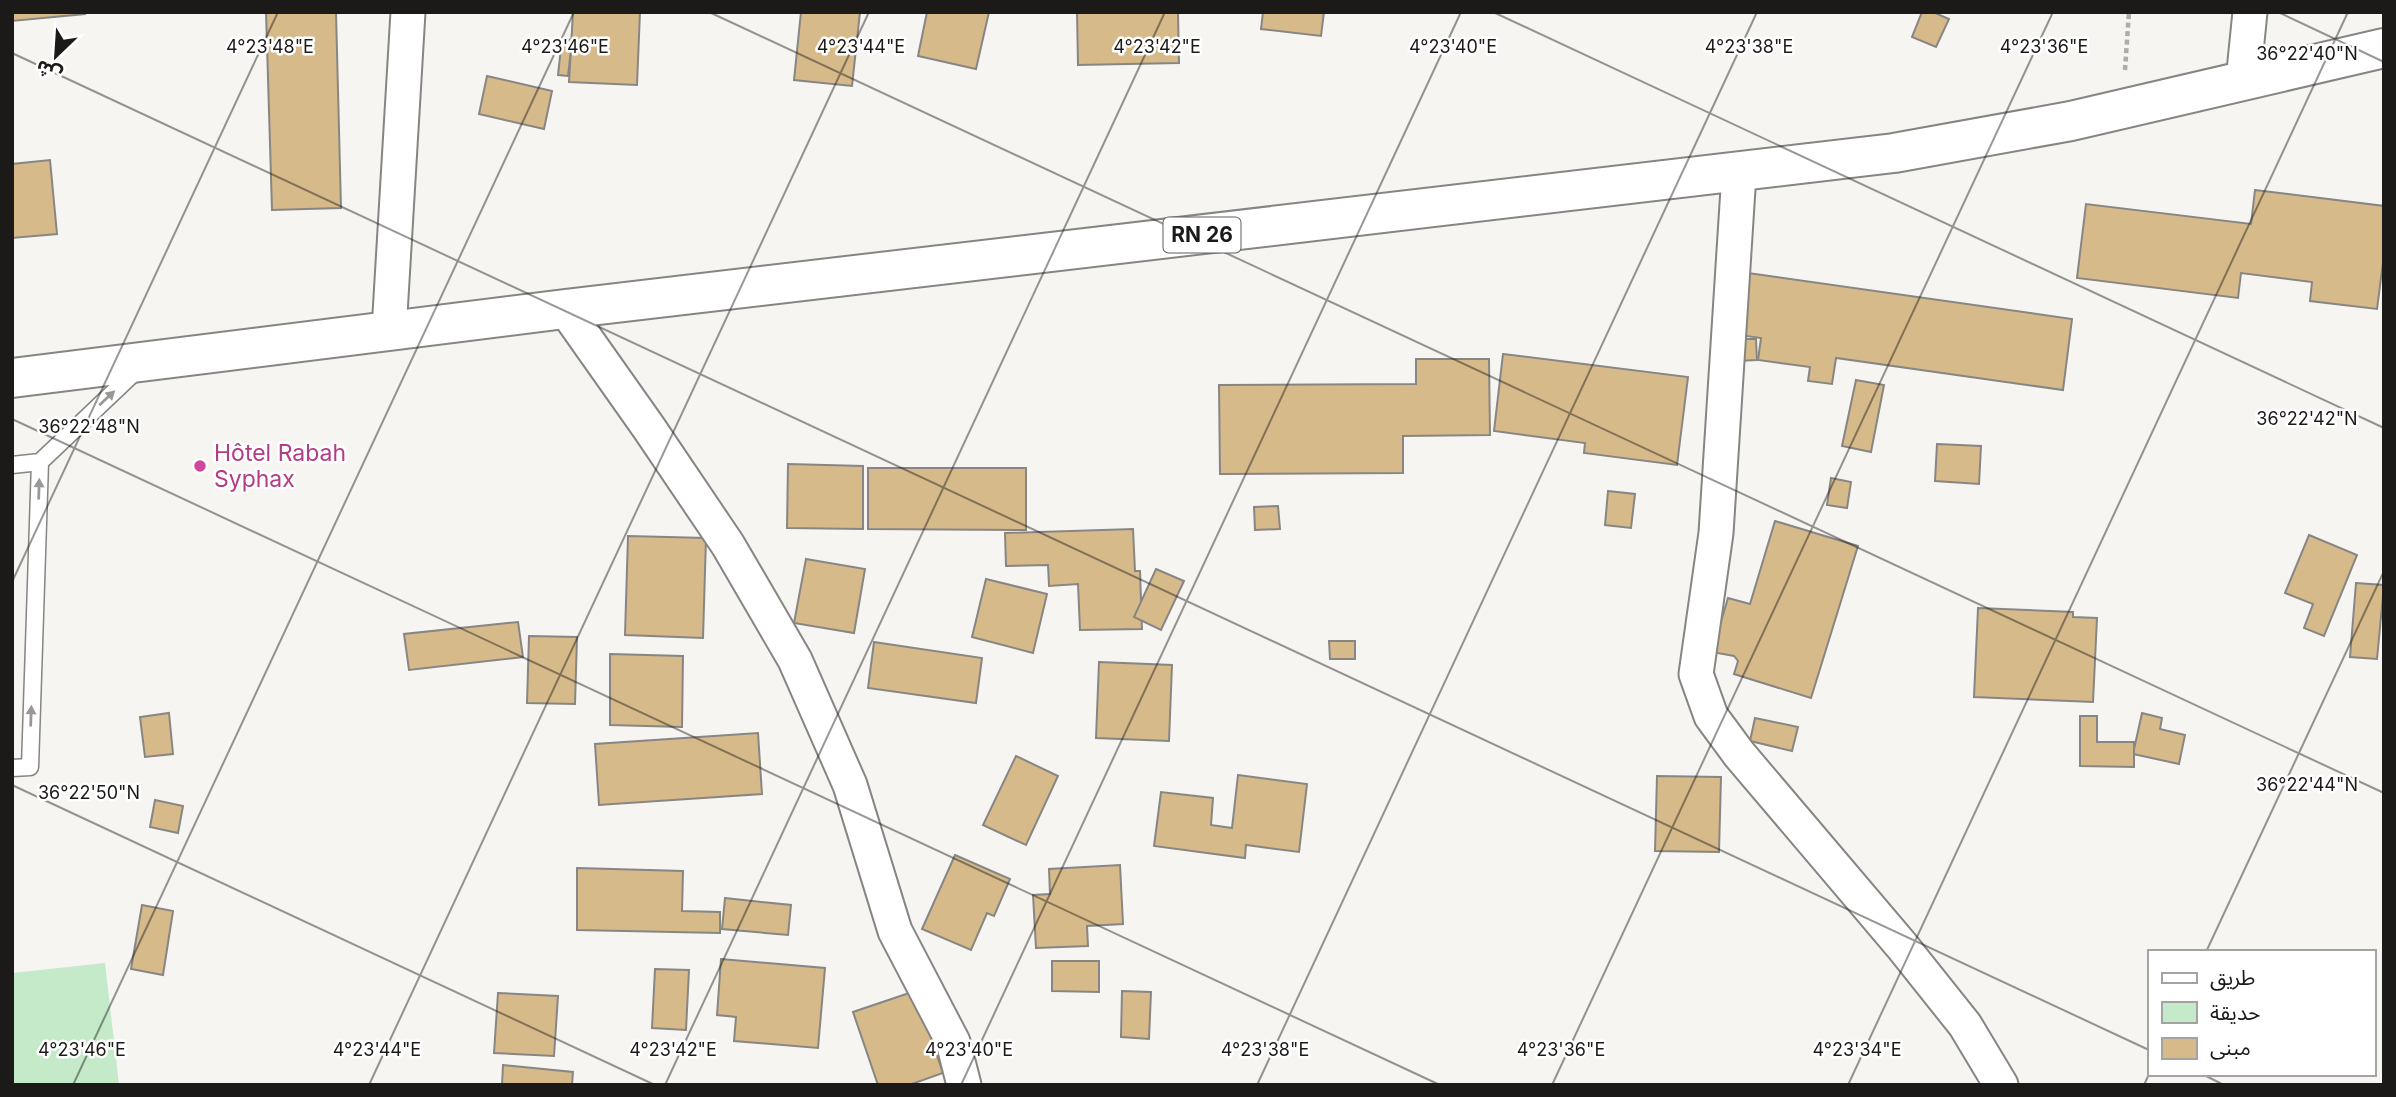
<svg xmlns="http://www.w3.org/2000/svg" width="2396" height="1097" viewBox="0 0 2396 1097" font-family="Inter,'Noto Sans Arabic',sans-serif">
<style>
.green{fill:#c4eac9}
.building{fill:#d6ba8a;stroke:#888684;stroke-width:2}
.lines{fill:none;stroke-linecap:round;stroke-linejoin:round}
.lane-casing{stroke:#868582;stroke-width:19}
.street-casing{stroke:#868582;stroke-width:37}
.primary-casing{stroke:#868582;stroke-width:42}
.path{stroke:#adaca9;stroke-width:4.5;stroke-dasharray:5 3.5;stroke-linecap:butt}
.lane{stroke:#fff;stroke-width:16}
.street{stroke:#fff;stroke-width:33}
.primary{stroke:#fff;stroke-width:38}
.oneway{fill:#989898}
.ticks{fill:none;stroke:#1b1a19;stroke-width:2;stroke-opacity:0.45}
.hotel-dot{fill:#d1479c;stroke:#fff;stroke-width:2.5}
.labels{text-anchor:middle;stroke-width:5;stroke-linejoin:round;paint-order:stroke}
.shield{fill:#fff;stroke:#5f5f5e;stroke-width:2}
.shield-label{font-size:21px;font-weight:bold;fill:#1b1a19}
.hotel-label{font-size:23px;fill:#b23c85;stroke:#fff;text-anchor:start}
.ticks-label{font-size:18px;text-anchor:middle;fill:#1b1a19;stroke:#fff;stroke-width:5;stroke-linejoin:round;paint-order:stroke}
</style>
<rect width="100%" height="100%" fill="#f7f5f2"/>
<path class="green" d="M105 963 119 1085H12V973Z"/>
<g class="building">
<path d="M12 12H85V14L12 21Z"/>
<path d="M266 12H336L341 208 272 210Z"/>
<path d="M573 12H640L637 85 569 82Z"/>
<path d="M801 12H860L852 86 794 80Z"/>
<path d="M927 12H989L976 69 918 56Z"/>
<path d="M1077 12H1178L1179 63 1078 65Z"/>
<path d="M1263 12H1324L1321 36 1261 29Z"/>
<path d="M1922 12H1933L1949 19 1936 47 1912 37Z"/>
<path d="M562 39 572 40 568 76 558 75Z"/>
<path d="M487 76 552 91 544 129 479 114Z"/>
<path d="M50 160 57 234 12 238V164Z"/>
<path d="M2255 190 2384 206V255L2377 309 2310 301 2312 282 2241 273 2238 298 2077 278 2086 204 2251 224Z"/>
<path d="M1748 273 2072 319 2063 390 1836 358 1832 384 1808 381 1810 367 1758 360 1761 338 1739 335Z"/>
<path d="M1735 339H1756L1757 360 1736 361Z"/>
<path d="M1503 354 1688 377 1677 465 1584 453 1585 443 1494 431Z"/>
<path d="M1416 359H1489L1490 435 1403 436V473L1220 474 1219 385 1416 384Z"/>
<path d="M1856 380 1884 385 1871 452 1842 446Z"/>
<path d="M1937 444 1981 446 1979 484 1935 481Z"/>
<path d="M788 464 863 466V529L787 528Z"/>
<path d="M868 468H1026V530L868 529Z"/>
<path d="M1831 478 1851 482 1847 508 1827 505Z"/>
<path d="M1608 491 1635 494 1631 528 1605 525Z"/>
<path d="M1278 506 1280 529 1255 530 1254 507Z"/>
<path d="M1775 521 1858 546 1811 698 1734 674 1738 661 1734 656 1712 652 1728 598 1750 604Z"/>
<path d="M1133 529 1135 571H1140L1142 629 1080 630 1078 584 1049 586 1048 565 1006 566 1005 533Z"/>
<path d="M2309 535 2357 555 2324 636 2304 628 2313 604 2285 593Z"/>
<path d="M628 536 706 538 703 638 625 635Z"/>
<path d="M806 559 865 569 854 633 794 623Z"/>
<path d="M1156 569 1184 581 1161 630 1134 617Z"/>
<path d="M986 579 1047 594 1033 653 972 637Z"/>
<path d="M2356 583 2384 585 2377 659 2350 657Z"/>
<path d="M1978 608 2073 612V617L2097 618 2093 702 1974 697Z"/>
<path d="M518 622 523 657 409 670 404 634Z"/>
<path d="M529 636 577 637 575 704 527 703Z"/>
<path d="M1329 641H1355V659H1330Z"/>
<path d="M874 642 982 658 976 703 868 688Z"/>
<path d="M610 654 683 656 682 727 610 725Z"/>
<path d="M1099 662 1172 665 1169 741 1096 738Z"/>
<path d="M169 713 173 754 145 757 140 717Z"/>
<path d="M2142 713 2162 718 2160 729 2185 735 2179 764 2133 754Z"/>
<path d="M2080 716H2097V742H2134V767L2080 766Z"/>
<path d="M1755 718 1798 727 1792 751 1750 741Z"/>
<path d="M758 733 762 794 599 805 595 744Z"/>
<path d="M1016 756 1058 776 1026 845 983 825Z"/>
<path d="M1238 775 1307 784 1299 852 1246 845 1245 858 1154 846 1161 792 1213 798 1211 825 1232 828Z"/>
<path d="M1657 776 1721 777 1719 852 1655 851Z"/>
<path d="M155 800 183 806 178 833 150 827Z"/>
<path d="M955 855 1010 879 994 916 987 913 971 950 922 929Z"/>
<path d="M1120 865 1123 924 1087 926 1088 946 1036 948 1033 895 1050 894 1049 869Z"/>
<path d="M577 868 683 871 682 911 720 912V933L577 930Z"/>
<path d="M725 898 791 905 788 935 722 929Z"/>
<path d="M142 905 173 911 163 975 131 969Z"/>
<path d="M721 959 825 968 818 1048 734 1041 736 1017 717 1015Z"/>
<path d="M1052 961H1099V992L1052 991Z"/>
<path d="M655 969 689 970 686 1030 652 1028Z"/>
<path d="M915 991 943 1073 909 1085H878L853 1012Z"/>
<path d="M1122 991 1151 992 1149 1039 1121 1037Z"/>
<path d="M498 993 558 996 554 1056 494 1053Z"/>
<path d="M503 1065 573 1072 572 1085H502Z"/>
</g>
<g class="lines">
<g class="lane-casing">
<g id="lane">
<path d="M12 465 40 462 138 369"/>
<path d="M12 768 30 767 40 462"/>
</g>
</g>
<g class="street-casing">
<g id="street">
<path d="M2243 81 2250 12"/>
<path d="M1739 173 1716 533 1696 674 1711 716 1739 754 1902 946 1965 1025 2001 1085"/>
<path d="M565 309 649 428 728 545 795 660 850 785 895 931 953 1042 964 1085"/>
<path d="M389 331 408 12"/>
</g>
</g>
<g class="primary-casing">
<path id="primary" d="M12 378 565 309 1894 153 2071 121 2384 48"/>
</g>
<path class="path" d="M2125 70 2129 12"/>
<use href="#lane" class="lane"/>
<use href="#street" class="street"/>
<use href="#primary" class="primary"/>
</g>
<defs><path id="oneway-solid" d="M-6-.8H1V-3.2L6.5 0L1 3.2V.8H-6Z" transform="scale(1.75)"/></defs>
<g class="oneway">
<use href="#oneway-solid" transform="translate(107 398) rotate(-43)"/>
<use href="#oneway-solid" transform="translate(39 489) rotate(-88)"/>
<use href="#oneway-solid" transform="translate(31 716) rotate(-88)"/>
</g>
<path class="ticks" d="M709 12 2384 793M1493 12 2384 428M2278 12 2384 62M12 53 2149 1050M12 419 1440 1085M12 582 278 12M12 785 655 1085M2206 952 2384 571M2202 1074 2224 1085M73 1085 574 12M369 1085 869 12M665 1085 1165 12M961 1085 1461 12M1257 1085 1757 12M1552 1085 2053 12M1848 1085 2348 12M2144 1085 2149 1074"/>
<circle class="hotel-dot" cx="200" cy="466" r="7"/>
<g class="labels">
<rect class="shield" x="1163.5" y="217.5" width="77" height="35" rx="5"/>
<g class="shield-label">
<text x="1202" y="242">RN 26</text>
</g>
<g class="hotel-label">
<text x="214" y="461">Hôtel Rabah<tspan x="214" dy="26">Syphax</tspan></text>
</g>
</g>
<g class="ticks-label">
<text x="270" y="53">4°23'48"E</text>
<text x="565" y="53">4°23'46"E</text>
<text x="861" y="53">4°23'44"E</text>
<text x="1157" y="53">4°23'42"E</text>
<text x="1453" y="53">4°23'40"E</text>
<text x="1749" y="53">4°23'38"E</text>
<text x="2044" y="53">4°23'36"E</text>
<text x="2307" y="60">36°22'40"N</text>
<text x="2307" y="425">36°22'42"N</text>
<text x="89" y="433">36°22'48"N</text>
<text x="2307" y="791">36°22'44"N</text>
<text x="89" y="799">36°22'50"N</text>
<text x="673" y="1056">4°23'42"E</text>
<text x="969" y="1056">4°23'40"E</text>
<text x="1265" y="1056">4°23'38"E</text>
<text x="82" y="1056">4°23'46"E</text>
<text x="377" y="1056">4°23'44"E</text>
<text x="1561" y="1056">4°23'36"E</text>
<text x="1857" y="1056">4°23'34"E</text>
</g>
<rect width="2396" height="1097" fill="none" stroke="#1b1a19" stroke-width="28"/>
<rect x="2148" y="950" width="228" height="126" fill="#ffffff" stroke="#a4a3a3" stroke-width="2"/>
<rect x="2162" y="973" width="35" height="10" fill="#ffffff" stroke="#a4a3a3" stroke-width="2"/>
<text x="2210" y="985" font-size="21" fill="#1b1a19">طريق</text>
<rect x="2162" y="1002" width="35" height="21" fill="#c4eac9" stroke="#a4a3a3" stroke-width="2"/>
<text x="2210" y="1020" font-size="21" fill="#1b1a19">حديقة</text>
<rect x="2162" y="1038" width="35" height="21" fill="#d6ba8a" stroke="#a4a3a3" stroke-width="2"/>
<text x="2210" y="1055" font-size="21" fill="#1b1a19">مبنى</text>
<g transform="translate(56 56) rotate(205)" stroke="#ffffff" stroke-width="5" paint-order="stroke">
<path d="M0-5L12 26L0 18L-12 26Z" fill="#1b1a19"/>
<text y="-10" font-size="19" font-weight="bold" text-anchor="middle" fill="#1b1a19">ش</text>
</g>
</svg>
